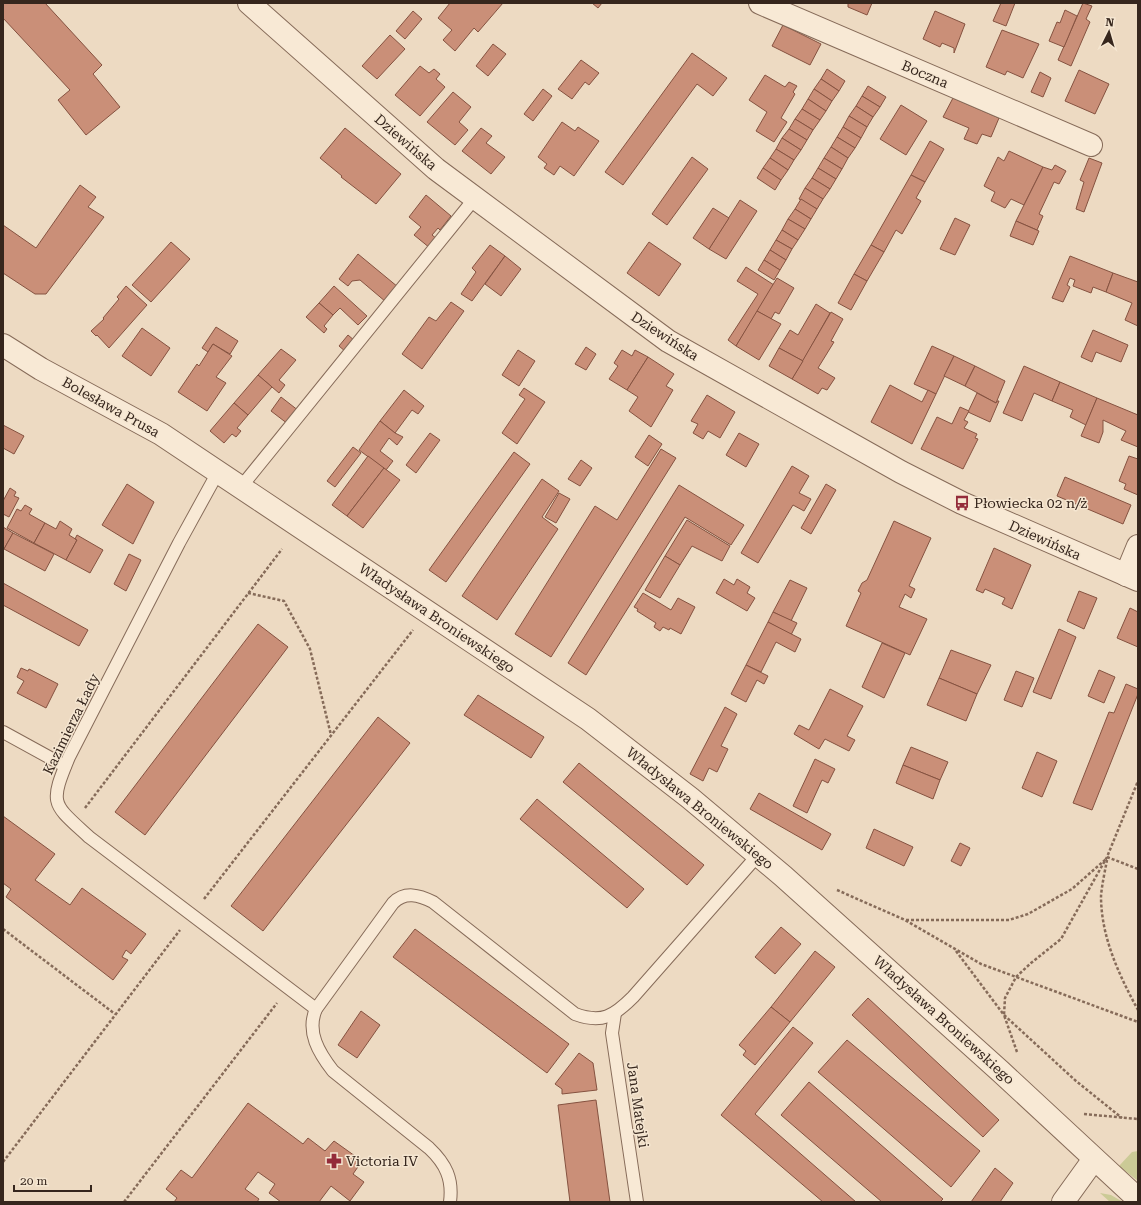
<svg xmlns="http://www.w3.org/2000/svg" width="1141" height="1205" viewBox="0 0 1141 1205" font-family="'Roboto Serif',serif">
<style>
.green{fill:#cbca96}
.building{fill:#ca8f78;stroke:#855240}
.lines{fill:none;stroke-linecap:round;stroke-linejoin:round}
.service-casing{stroke:#866b59;stroke-width:14}
.minor-casing{stroke:#866b59;stroke-width:24}
.path{stroke:#866b59;stroke-width:2.5;stroke-dasharray:3 2;stroke-linecap:butt}
.service{stroke:#f8e9d5;stroke-width:12}
.minor{stroke:#f8e9d5;stroke-width:22}
.labels{text-anchor:middle;stroke-width:3;stroke-linejoin:round;paint-order:stroke}
.street-label{font-size:14px;fill:#36261d;stroke:#f5e6d1}
.poi-label{font-size:14px;fill:#36261d;stroke:#f5e6d1;text-anchor:start}
</style>
<rect width="100%" height="100%" fill="#eddac2"/>
<g class="green">
<path d="M1138 1151V1181L1119 1166 1132 1152Z"/>
<path d="M1100 1193 1111 1195 1123 1202H1110Z"/>
</g>
<g class="building">
<path d="M3 3H45L102 65 93 74 120 107 86 135 58 100 70 90 3 18Z"/>
<path d="M450 3H503L478 32 474 28 455 51 443 40 452 30 438 18Z"/>
<path d="M592 3H602L598 8Z"/>
<path d="M848 3H872L867 15 848 7Z"/>
<path d="M1001 3H1015L1006 26 993 21Z"/>
<path d="M1083 3 1092 6 1086 19 1090 22 1071 66 1058 60Z"/>
<path d="M1065 10 1077 16 1064 47 1049 41 1057 22 1060 23Z"/>
<path d="M413 11 422 19 405 39 396 31Z"/>
<path d="M935 11 965 24 954 53V48L942 43 940 47 923 39Z"/>
<path d="M783 25 821 44 810 65 772 46Z"/>
<path d="M1002 30 1039 44 1023 78 1007 71 1005 75 986 67Z"/>
<path d="M390 35 405 49 377 79 362 66Z"/>
<path d="M493 44 506 54 488 76 476 66Z"/>
<path d="M692 53 727 78 713 96 697 84 623 185 605 172Z"/>
<path d="M581 60 599 73 589 85 585 82 572 99 558 89Z"/>
<path d="M420 66 429 73 434 69 440 74 436 79 445 87 420 116 395 95Z"/>
<path d="M827 69 845 81 839 91 821 79Z"/>
<path d="M1079 70 1109 84 1095 114 1065 101Z"/>
<path d="M1040 72 1051 78 1043 97 1031 92Z"/>
<path d="M765 75 785 87 789 82 797 86 793 92 795 94 781 118 787 122 774 142 756 131 767 112 749 100Z"/>
<path d="M821 79 839 91 832 101 814 89Z"/>
<path d="M868 86 886 97 880 107 862 96Z"/>
<path d="M543 89 552 96 533 121 524 114Z"/>
<path d="M814 89 832 101 826 111 808 99Z"/>
<path d="M453 92 471 107 459 122 468 130 455 145 427 122Z"/>
<path d="M862 96 880 107 873 117 856 106Z"/>
<path d="M953 98 999 118 991 137 982 134 977 144 964 139 969 128 943 117Z"/>
<path d="M808 99 826 111 820 120 802 109Z"/>
<path d="M901 105 927 121 906 155 880 139Z"/>
<path d="M856 106 873 117 867 127 849 116Z"/>
<path d="M802 109 820 120 813 130 795 119Z"/>
<path d="M849 116 867 127 861 138 843 127Z"/>
<path d="M795 119 813 130 807 140 789 129Z"/>
<path d="M562 122 575 131 578 127 599 141 574 176 560 166 554 175 544 168 547 164 538 157Z"/>
<path d="M843 127 861 138 855 148 837 137Z"/>
<path d="M345 128 401 174 376 204 341 177 342 176 320 158Z"/>
<path d="M481 128 492 136 486 143 505 157 491 174 462 151Z"/>
<path d="M789 129 807 140 801 150 782 138Z"/>
<path d="M837 137 855 148 848 158 831 147Z"/>
<path d="M782 138 801 150 794 160 776 149Z"/>
<path d="M930 141 944 149 925 182 911 175Z"/>
<path d="M831 147 848 158 842 169 824 158Z"/>
<path d="M776 149 794 160 788 170 770 158Z"/>
<path d="M1009 151 1043 167 1024 205 1011 199 1005 208 991 201 995 192 984 186 998 157 1004 161Z"/>
<path d="M692 157 708 169 667 225 652 214Z"/>
<path d="M770 158 788 170 781 180 763 168Z"/>
<path d="M824 158 842 169 836 179 818 168Z"/>
<path d="M1089 158 1102 163 1084 212 1076 209 1084 182 1080 180Z"/>
<path d="M1055 165 1066 171 1059 184 1054 182 1039 214 1043 216 1037 230 1016 221 1043 167 1052 170Z"/>
<path d="M763 168 781 180 775 190 757 178Z"/>
<path d="M818 168 836 179 830 189 812 178Z"/>
<path d="M911 175 925 182 916 198 921 201 902 234 896 230 884 252 871 245Z"/>
<path d="M812 178 830 189 823 199 805 188Z"/>
<path d="M80 185 96 197 88 207 104 217 46 294H35L3 273V225L36 248Z"/>
<path d="M805 188 823 199 817 209 799 199Z"/>
<path d="M426 195 451 216 440 230 438 228 432 235 437 239 430 248 414 235 421 227 409 217Z"/>
<path d="M801 199 817 209 811 219 795 209Z"/>
<path d="M740 200 757 211 726 259 709 249Z"/>
<path d="M713 208 729 218 709 249 693 238Z"/>
<path d="M795 209 811 219 805 229 788 219Z"/>
<path d="M955 218 970 225 955 255 940 249Z"/>
<path d="M788 219 805 229 798 240 782 230Z"/>
<path d="M1016 221 1039 231 1033 245 1010 236Z"/>
<path d="M782 230 798 240 792 249 776 240Z"/>
<path d="M776 240 792 249 786 260 770 250Z"/>
<path d="M171 242 190 259 151 302 132 285Z"/>
<path d="M649 242 681 264 659 296 627 273Z"/>
<path d="M490 245 505 256 472 301 461 294 476 272 472 268Z"/>
<path d="M871 245 884 252 867 281 854 274Z"/>
<path d="M770 250 786 260 780 270 764 260Z"/>
<path d="M358 254 398 287 386 302 360 280 352 281 348 286 339 279Z"/>
<path d="M505 256 521 269 501 296 485 284Z"/>
<path d="M1070 256 1113 273 1106 292 1093 287 1091 293 1073 286 1075 280 1070 278 1067 285 1070 287 1063 302 1052 298Z"/>
<path d="M764 260 780 270 774 280 758 270Z"/>
<path d="M746 267 774 285 736 346 728 340 758 294 737 281Z"/>
<path d="M1113 273 1138 282V326L1125 320 1132 303 1106 292Z"/>
<path d="M854 274 867 281 851 310 838 303Z"/>
<path d="M777 278 794 288 779 314 775 312 771 319 757 311Z"/>
<path d="M126 286 147 305 109 348 97 335 96 336 91 331 104 319 103 318 119 299 117 297Z"/>
<path d="M334 286 367 316 358 325 340 308 333 315 319 303Z"/>
<path d="M451 302 464 311 422 369 402 354 429 317 436 321Z"/>
<path d="M319 303 333 315 324 326 327 329 324 333 306 317Z"/>
<path d="M816 304 830 313 803 361 779 348 790 330 798 335Z"/>
<path d="M757 311 781 324 759 360 736 346Z"/>
<path d="M831 312 843 319 831 341 834 342 818 368 835 378 827 390 822 388 818 394 792 379Z"/>
<path d="M216 327 238 341 230 354 213 344 208 352 202 348Z"/>
<path d="M142 328 170 348 151 376 122 356Z"/>
<path d="M1093 330 1128 345 1121 362 1096 352 1092 362 1081 357Z"/>
<path d="M348 335 355 341 346 352 339 346Z"/>
<path d="M213 344 232 356 216 377 226 383 207 411 178 392 197 364 199 366Z"/>
<path d="M932 346 954 356 936 394 914 384Z"/>
<path d="M586 347 596 354 586 370 575 364Z"/>
<path d="M779 348 803 361 792 379 769 366Z"/>
<path d="M281 349 296 360 279 380 285 385 279 393 258 375Z"/>
<path d="M518 350 535 361 519 386 502 375Z"/>
<path d="M622 350 632 356 635 350 648 357 627 390 609 379 618 366 614 363Z"/>
<path d="M954 356 975 366 965 386 944 376Z"/>
<path d="M648 357 674 374 666 386 673 390 651 427 629 411 638 397 627 390Z"/>
<path d="M975 366 1005 381 996 403 965 386Z"/>
<path d="M1024 366 1060 382 1052 401 1034 393 1022 421 1003 413Z"/>
<path d="M258 375 272 387 248 415 234 403Z"/>
<path d="M1060 382 1097 398 1086 425 1070 417 1073 410 1052 401Z"/>
<path d="M890 385 922 402 928 390 936 394 912 444 871 422Z"/>
<path d="M524 388 545 402 517 444 502 433 525 399 519 395Z"/>
<path d="M404 390 424 406 418 414 412 410 395 433 380 421Z"/>
<path d="M977 393 996 403 997 401H999L990 422 968 412Z"/>
<path d="M707 395 735 412 720 438 708 431 703 439 693 433 698 424 691 421Z"/>
<path d="M281 397 299 411 288 424 271 411Z"/>
<path d="M1097 398 1138 415V447L1121 440 1126 431 1103 420V432L1099 443 1081 436Z"/>
<path d="M234 403 248 415 237 428 241 431 236 437 232 434 224 443 210 431Z"/>
<path d="M960 407 969 411 964 420 968 422 964 428 977 434 975 438 978 439 963 469 921 449 937 417 952 424Z"/>
<path d="M380 421 395 433 403 437 397 445 389 438 380 451 393 461 386 470 359 450Z"/>
<path d="M3 425 24 436 14 454 3 448Z"/>
<path d="M430 433 440 440 416 473 406 465Z"/>
<path d="M739 433 759 444 746 467 726 455Z"/>
<path d="M649 435 662 444 648 466 635 457Z"/>
<path d="M353 447 361 453 335 487 327 481Z"/>
<path d="M661 449 676 458 551 657 515 634 595 506 617 520Z"/>
<path d="M514 452 530 464 446 582 429 570Z"/>
<path d="M368 456 384 468 347 516 332 505Z"/>
<path d="M1129 456 1138 459V495L1124 489 1126 484 1119 481Z"/>
<path d="M581 460 592 468 580 486 568 479Z"/>
<path d="M792 466 809 476 799 493 811 499 804 511 793 505 758 563 741 553Z"/>
<path d="M384 468 400 480 363 528 347 516Z"/>
<path d="M1065 477 1131 505 1123 524 1057 496Z"/>
<path d="M542 479 559 491 542 517 558 529 497 620 462 596Z"/>
<path d="M127 484 154 502 133 544 102 525Z"/>
<path d="M826 484 836 490 811 534 801 528Z"/>
<path d="M679 485 744 525 731 545 685 517 586 675 568 663Z"/>
<path d="M10 488 16 492 14 496 19 498 9 517 3 514V501Z"/>
<path d="M559 493 570 499 556 523 545 517Z"/>
<path d="M25 505 32 509 29 514 45 523 34 543 7 528 17 509 21 511Z"/>
<path d="M687 520 730 546 722 561 692 546 680 565 665 556Z"/>
<path d="M60 521 72 529 69 535 77 540 66 560 34 543 45 523 56 529Z"/>
<path d="M894 521 931 538 909 586 915 589 911 598 905 594 899 607 927 619 910 655 846 626 861 593 858 591 862 583 867 580Z"/>
<path d="M3 527 13 533 4 549H3Z"/>
<path d="M13 533 54 554 45 571 4 549Z"/>
<path d="M77 535 103 550 90 573 66 560 77 540 75 539Z"/>
<path d="M994 548 1031 565 1012 609 1002 604 1005 598 985 589 983 593 976 590Z"/>
<path d="M129 554 141 560 126 591 114 584Z"/>
<path d="M665 556 680 565 660 598 645 590Z"/>
<path d="M724 579 734 585 737 579 750 587 747 593 755 598 747 611 716 593Z"/>
<path d="M790 580 807 588 791 621 773 612Z"/>
<path d="M3 583 88 630 79 646 3 605Z"/>
<path d="M1079 591 1097 598 1084 629 1067 621Z"/>
<path d="M643 593 671 610 678 598 695 607 681 634 670 628 669 630 663 627 660 631 654 627 656 623 637 611 638 609 634 607Z"/>
<path d="M1130 608 1138 612V647L1117 638Z"/>
<path d="M773 612 797 623 791 635 768 622Z"/>
<path d="M768 622 801 639 795 652 776 642 761 672 746 665Z"/>
<path d="M258 624 288 647 145 835 115 812Z"/>
<path d="M1059 629 1076 637 1051 699 1033 692Z"/>
<path d="M882 643 905 653 884 698 862 687Z"/>
<path d="M951 650 991 665 977 694 939 678Z"/>
<path d="M746 665 768 676 764 684 757 680 746 702 731 694Z"/>
<path d="M21 668 28 671 29 669 58 684 46 708 17 693 24 681 17 677Z"/>
<path d="M1099 670 1115 677 1104 703 1088 696Z"/>
<path d="M1016 671 1034 678 1022 707 1004 700Z"/>
<path d="M939 678 977 694 966 721 927 705Z"/>
<path d="M1126 684 1138 689V694L1092 810 1073 803 1109 712 1114 713Z"/>
<path d="M830 689 863 706 847 736 855 740 849 751 825 739 819 749 794 734 799 725 809 730Z"/>
<path d="M478 695 544 737 531 758 464 715Z"/>
<path d="M725 707 737 714 721 746 728 749 717 772 709 768 703 781 690 774Z"/>
<path d="M378 717 410 743 263 931 231 906Z"/>
<path d="M911 747 948 762 940 780 903 765Z"/>
<path d="M1037 752 1057 761 1042 797 1022 788Z"/>
<path d="M815 759 835 769 828 783 822 780 807 813 793 806Z"/>
<path d="M579 763 704 865 687 885 563 782Z"/>
<path d="M903 765 940 780 933 799 896 783Z"/>
<path d="M759 793 831 834 822 850 750 809Z"/>
<path d="M537 799 644 889 627 908 520 819Z"/>
<path d="M3 816 55 854 35 880 70 905 82 888 146 934 131 954 126 950 122 957 128 960 113 980 6 897 11 889 3 883Z"/>
<path d="M874 829 913 847 904 866 866 848Z"/>
<path d="M960 843 970 848 961 866 951 861Z"/>
<path d="M781 927 801 944 775 974 755 957Z"/>
<path d="M415 929 569 1044 547 1073 393 957Z"/>
<path d="M815 951 835 967 790 1022 771 1007Z"/>
<path d="M868 998 999 1120 983 1137 852 1015Z"/>
<path d="M771 1007 790 1022 755 1065 743 1055 746 1051 739 1045Z"/>
<path d="M361 1011 380 1025 357 1058 338 1045Z"/>
<path d="M793 1027 813 1043 755 1114 856 1202H823L721 1115Z"/>
<path d="M847 1040 980 1151 951 1187 818 1072Z"/>
<path d="M579 1053 593 1063 597 1090 562 1094V1089L555 1084Z"/>
<path d="M809 1082 943 1199 940 1202H882L781 1115Z"/>
<path d="M596 1100 610 1202H570L558 1105Z"/>
<path d="M248 1103 303 1144 308 1138 325 1151 334 1141 362 1161 353 1174 364 1182 350 1201 331 1186 319 1202H281L269 1193 275 1184 258 1172 245 1189 259 1199 257 1202H174L177 1198 166 1189 181 1170 192 1178Z"/>
<path d="M995 1168 1013 1183 1000 1202H971Z"/>
</g>
<g class="lines">
<g class="service-casing">
<g id="service">
<path d="M218 472 179 543 69 757C49 805 52 803 89 837L316 1009"/>
<path d="M241 487 475 198"/>
<path d="M3 732 65 766"/>
<path d="M615 1013 612 1033 637 1202"/>
<path d="M450 1202C453 1179 446 1164 429 1148L333 1071C319 1053 306 1032 316 1009L393 903C405 891 419 895 433 902L575 1014C602 1024 614 1016 633 997L758 855"/>
</g>
</g>
<g class="minor-casing">
<g id="minor">
<path d="M249 3 436 169 668 341 901 472 962 503 1138 580"/>
<path d="M760 3 1091 145"/>
<path d="M3 345 41 369 161 434 588 719 690 798 783 876 1000 1071 1138 1199"/>
<path d="M1126 575 1138 546"/>
<path d="M1063 1202 1094 1159"/>
</g>
</g>
<g class="path">
<path d="M248 593 284 601 310 649 331 735"/>
<path d="M85 808 282 549"/>
<path d="M1107 857 1138 869"/>
<path d="M1107 860C1105 871 1102 884 1101 896 1101 937 1119 975 1138 1010"/>
<path d="M837 890 905 920 981 964 1138 1022"/>
<path d="M204 899 413 630"/>
<path d="M906 920H1009L1028 914 1072 889 1106 859"/>
<path d="M3 929 115 1014"/>
<path d="M956 951 1004 1015 1076 1081 1122 1118"/>
<path d="M1017 1052 1004 1015 1005 998 1016 977 1031 963 1061 939 1107 857 1138 781"/>
<path d="M1084 1114 1138 1119"/>
<path d="M3 1162 180 930"/>
<path d="M124 1202 277 1003"/>
</g>
<use href="#service" class="service"/>
<use href="#minor" class="minor"/>
</g>
<defs>
<g id="bus-bare" transform="scale(1.2)"><path d="M-5-6H5V4H4V6H2V4H-2V6H-4V4H-5ZM-3.5-4V0h7V-4ZM-3.5 1.2v1.5H-2V1.2ZM2 1.2v1.5H3.5V1.2Z" fill="#942b3a" stroke="#f5e6d1" stroke-width="2.5" paint-order="stroke"/></g>
<g id="pharmacy-bare" transform="scale(1.2)"><path d="M-2-6h4v4h4v4h-4v4h-4v-4h-4v-4h4Z" fill="#942b3a" stroke="#f5e6d1" stroke-width="2.5" paint-order="stroke"/></g>
</defs>
<g fill-rule="evenodd">
<use href="#bus-bare" x="962" y="503"/>
<use href="#pharmacy-bare" x="334" y="1161"/>
</g>
<g class="labels">
<g class="street-label">
<text transform="translate(925 74) rotate(23)" y="5">Boczna</text>
<text transform="translate(406 142) rotate(41)" y="5">Dziewińska</text>
<text transform="translate(665 336) rotate(33)" y="5">Dziewińska</text>
<text transform="translate(111 407) rotate(29)" y="5">Bolesława Prusa</text>
<text transform="translate(1045 540) rotate(24)" y="5">Dziewińska</text>
<text transform="translate(437 618) rotate(34)" y="5">Władysława Broniewskiego</text>
<text transform="translate(71 724) rotate(-64)" y="5">Kazimierza Łady</text>
<text transform="translate(700 808) rotate(39)" y="5">Władysława Broniewskiego</text>
<text transform="translate(944 1020) rotate(42)" y="5">Władysława Broniewskiego</text>
<text transform="translate(638 1105) rotate(82)" y="5">Jana Matejki</text>
</g>
<g class="poi-label">
<text x="974" y="508">Płowiecka 02 n/ż</text>
<text x="346" y="1166">Victoria IV</text>
</g>
</g>
<rect width="1141" height="1205" fill="none" stroke="#36261d" stroke-width="8"/>
<g transform="translate(1109 32) rotate(5)" stroke="#f5e6d1" stroke-width="3" paint-order="stroke">
<path d="M0-3L7 15L0 10L-7 15Z" fill="#36261d"/>
<text y="-6" font-size="11" font-weight="bold" text-anchor="middle" fill="#36261d">N</text>
</g>
<path d="M14 1185v6h77v-6" fill="none" stroke="#36261d" stroke-width="2"/>
<text x="20" y="1185" font-size="12" fill="#36261d" stroke="#f5e6d1" stroke-width="3" paint-order="stroke">20 m</text>
</svg>
